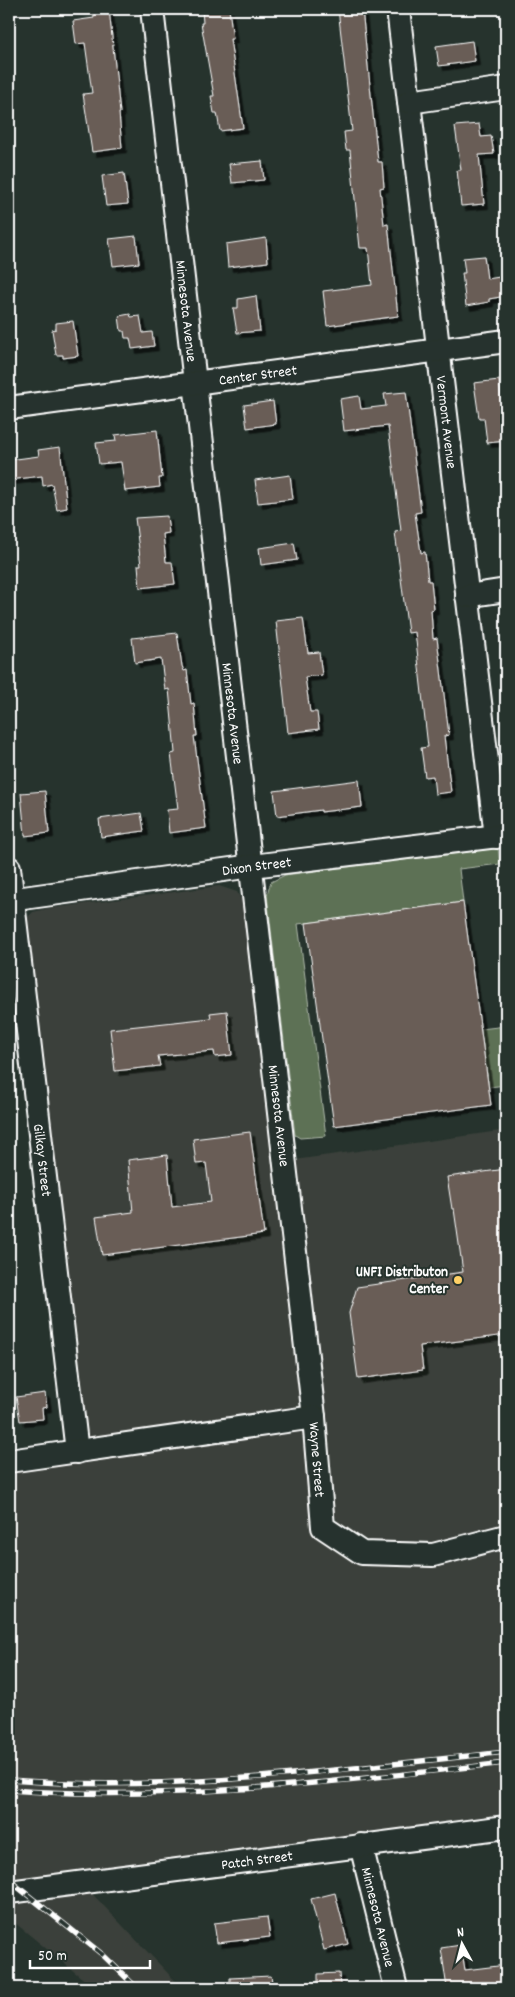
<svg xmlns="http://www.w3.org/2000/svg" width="515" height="1997" viewBox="0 0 515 1997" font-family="Dekko,sans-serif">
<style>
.built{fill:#3a403a}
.green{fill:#5d7154;stroke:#aeb8aa}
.building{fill:#695d57;stroke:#fff;filter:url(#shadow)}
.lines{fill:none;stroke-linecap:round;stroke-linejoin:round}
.minor-casing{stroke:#fff;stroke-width:26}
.minor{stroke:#26332d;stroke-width:22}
.rail-casing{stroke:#fff;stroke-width:5.5}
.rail{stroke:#26332d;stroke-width:4;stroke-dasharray:11;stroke-linecap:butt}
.poi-dot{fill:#ffd166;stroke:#26332d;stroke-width:2}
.labels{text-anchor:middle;stroke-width:4;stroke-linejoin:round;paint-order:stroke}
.street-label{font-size:15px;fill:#fff;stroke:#26332d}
.poi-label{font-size:15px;font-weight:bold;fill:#fff;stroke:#26332d;text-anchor:end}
</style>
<defs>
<filter id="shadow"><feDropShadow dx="4.5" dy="4.5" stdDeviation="0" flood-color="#0009"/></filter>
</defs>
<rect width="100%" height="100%" fill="#26332d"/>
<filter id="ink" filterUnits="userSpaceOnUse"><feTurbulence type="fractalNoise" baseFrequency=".02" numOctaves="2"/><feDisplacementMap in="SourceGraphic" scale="10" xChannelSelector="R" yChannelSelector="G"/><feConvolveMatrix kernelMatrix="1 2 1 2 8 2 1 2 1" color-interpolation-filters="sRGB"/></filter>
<g filter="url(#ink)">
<g class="built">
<path d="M219 886 237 892 245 905 273 1163 506 1130V1523L439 1541 410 1546 377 1545 349 1531 337 1521 333 1509 324 1404 86 1438 23 922 33 912 45 909Z"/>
<path d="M314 1417 323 1527 362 1553 506 1536V1827L82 1883 182 1988H94L9 1918V1461Z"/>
</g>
<g class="green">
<path d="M498 848 500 864 459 869 463 902 298 924 326 1136 300 1138 295 1135 267 895 271 882 285 875Z"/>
<path d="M506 1026V1085L489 1087 481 1029Z"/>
</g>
<g class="building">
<path d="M93 9H109L120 113H119L122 148 92 152 83 94 92 93 85 43 76 44 73 21 94 18Z"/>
<path d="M202 9H229L233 39H230L243 128 220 131 217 113H214L211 96H214L201 23H203Z"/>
<path d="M338 9H362L378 162H382L384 187 380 188 384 225 388 224 398 316 327 326 323 291 372 285 368 248H360L350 150H346L344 132 352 131Z"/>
<path d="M472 41 475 61 439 66 436 46Z"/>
<path d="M479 124 481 137 491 136 494 154 479 155 484 204 461 206 457 170H461L455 126Z"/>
<path d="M262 161 264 180 232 183 229 164Z"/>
<path d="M124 173 128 204 106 206 102 176Z"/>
<path d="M136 236 139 263 113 266 109 239Z"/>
<path d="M266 238 268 262 228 267 226 244Z"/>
<path d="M484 256 487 279 506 276V296L489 299V302L466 306 462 273H465L463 258Z"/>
<path d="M256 296 260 331 237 333 233 308H238V299Z"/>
<path d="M130 314 131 317 140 316 143 333 152 332 154 346 132 349 130 338H125L124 331H121L119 316Z"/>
<path d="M73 321 78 356 63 358V355H56L52 330 56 329V323Z"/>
<path d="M499 380 506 441 487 443 484 418H479L474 383Z"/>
<path d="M406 392 421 512 415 513 421 553 425 552 428 581H431L434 609 431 610 433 639 437 638 449 735 444 736 451 792 435 794 433 776 425 777 421 748 428 747 415 632 408 633 395 532 401 531 388 426 344 431 340 399 359 396 361 409 386 406 384 394Z"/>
<path d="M273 401 276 424 247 428 244 405Z"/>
<path d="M157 430 162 478H159L160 487 125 491 121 462 99 464 96 443 116 441 115 435Z"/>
<path d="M60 447 67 508 57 510 52 484 43 486 42 476 9 480V460L39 456 38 450Z"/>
<path d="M290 475 293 499 258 503 255 480Z"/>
<path d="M167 516 169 533 163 534 166 562H172L175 584 140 588 138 565H141L135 518Z"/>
<path d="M294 543 297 560 261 565 259 548Z"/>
<path d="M303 618 308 653 319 652 322 675 305 677 310 712H317L319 729 288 733 276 621Z"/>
<path d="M177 633 182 666 184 671 187 670 191 704 194 703 197 736H194L206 828 169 833 167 810 178 809 171 754 175 753 169 689 165 690 161 659 135 663 132 638Z"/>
<path d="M359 780 362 807 321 812V810L277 816 274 791Z"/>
<path d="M45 791 49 833 25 836 21 793Z"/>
<path d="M141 813 144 831 101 837 99 819Z"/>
<path d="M463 902 491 1105 334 1126 306 923Z"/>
<path d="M227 1011 232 1055 215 1057 214 1051 158 1056 160 1066 115 1071 110 1029 211 1018 210 1013Z"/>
<path d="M250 1132 264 1234 102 1255 96 1217 133 1212 128 1160 167 1155 172 1207 211 1202 206 1163 196 1164 193 1139Z"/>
<path d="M506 1169V1335L420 1346 423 1370 358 1379 349 1313 357 1287 463 1272 454 1209H452L447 1177Z"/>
<path d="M45 1393 47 1407 42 1408 43 1419 20 1421 16 1397Z"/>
<path d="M335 1893 348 1944 324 1950 311 1899Z"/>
<path d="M267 1917 270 1937 217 1943 214 1923Z"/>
<path d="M461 1945 465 1970 506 1965V1985L447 1988 441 1948Z"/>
<path d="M339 1973 340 1988H318V1974Z"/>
<path d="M271 1976 273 1988H230V1978Z"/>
</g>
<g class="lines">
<g class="minor-casing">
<g id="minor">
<path id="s1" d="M152 9 314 1417 323 1527 362 1553 433 1555 506 1536"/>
<path id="s2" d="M398 9 496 837"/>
<path d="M409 102 506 88"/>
<path id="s3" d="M9 408 506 341"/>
<path d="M467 596 506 590"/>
<path id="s4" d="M9 868 77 1452"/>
<path id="s5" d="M9 900 252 866 506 835"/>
<path d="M9 1461 314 1417"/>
<path id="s6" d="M361 1845 396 1988"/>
<path id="s7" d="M9 1892 506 1827"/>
</g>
</g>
<use href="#minor" class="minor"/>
<g class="rail-casing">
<g id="rail">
<path d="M9 1780C175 1793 341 1769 506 1752"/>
<path d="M9 1790C175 1802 341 1781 506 1763"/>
<path d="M9 1880 103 1955 137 1988"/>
</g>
</g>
<use href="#rail" class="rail"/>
</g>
</g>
<circle class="poi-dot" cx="458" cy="1280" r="5"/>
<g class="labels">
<g class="street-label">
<text dy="5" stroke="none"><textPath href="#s1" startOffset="304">Minnesota Avenue</textPath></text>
<text dy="5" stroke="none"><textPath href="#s3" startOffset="251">Center Street</textPath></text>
<text dy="5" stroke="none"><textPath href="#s2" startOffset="416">Vermont Avenue</textPath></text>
<text dy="5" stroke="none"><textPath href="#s1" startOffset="709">Minnesota Avenue</textPath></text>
<text dy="5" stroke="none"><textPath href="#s5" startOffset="250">Dixon Street</textPath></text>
<text dy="5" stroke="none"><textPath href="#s1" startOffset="1114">Minnesota Avenue</textPath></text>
<text dy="5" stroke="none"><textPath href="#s4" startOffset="294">Gilkay Street</textPath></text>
<text dy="5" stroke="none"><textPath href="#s1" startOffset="1460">Wayne Street</textPath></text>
<text dy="5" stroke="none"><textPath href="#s7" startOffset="250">Patch Street</textPath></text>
<text dy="5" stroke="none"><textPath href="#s6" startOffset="74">Minnesota Avenue</textPath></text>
</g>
<g class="poi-label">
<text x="448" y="1276">UNFI Distributon<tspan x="448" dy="17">Center</tspan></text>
</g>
</g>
<rect width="515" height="1997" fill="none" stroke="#26332d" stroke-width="30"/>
<rect x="15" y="15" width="485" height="1967" fill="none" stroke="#fff" stroke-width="2" filter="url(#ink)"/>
<g transform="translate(462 1944) rotate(353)" stroke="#26332d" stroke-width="4" paint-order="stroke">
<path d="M0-4L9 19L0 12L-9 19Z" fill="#ffffff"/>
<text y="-8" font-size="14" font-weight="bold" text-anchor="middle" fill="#ffffff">N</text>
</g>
<path d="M30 1960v8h120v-8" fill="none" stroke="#ffffff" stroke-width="2.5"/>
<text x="38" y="1960" font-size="15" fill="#ffffff" stroke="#26332d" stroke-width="4" paint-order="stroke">50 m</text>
</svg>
